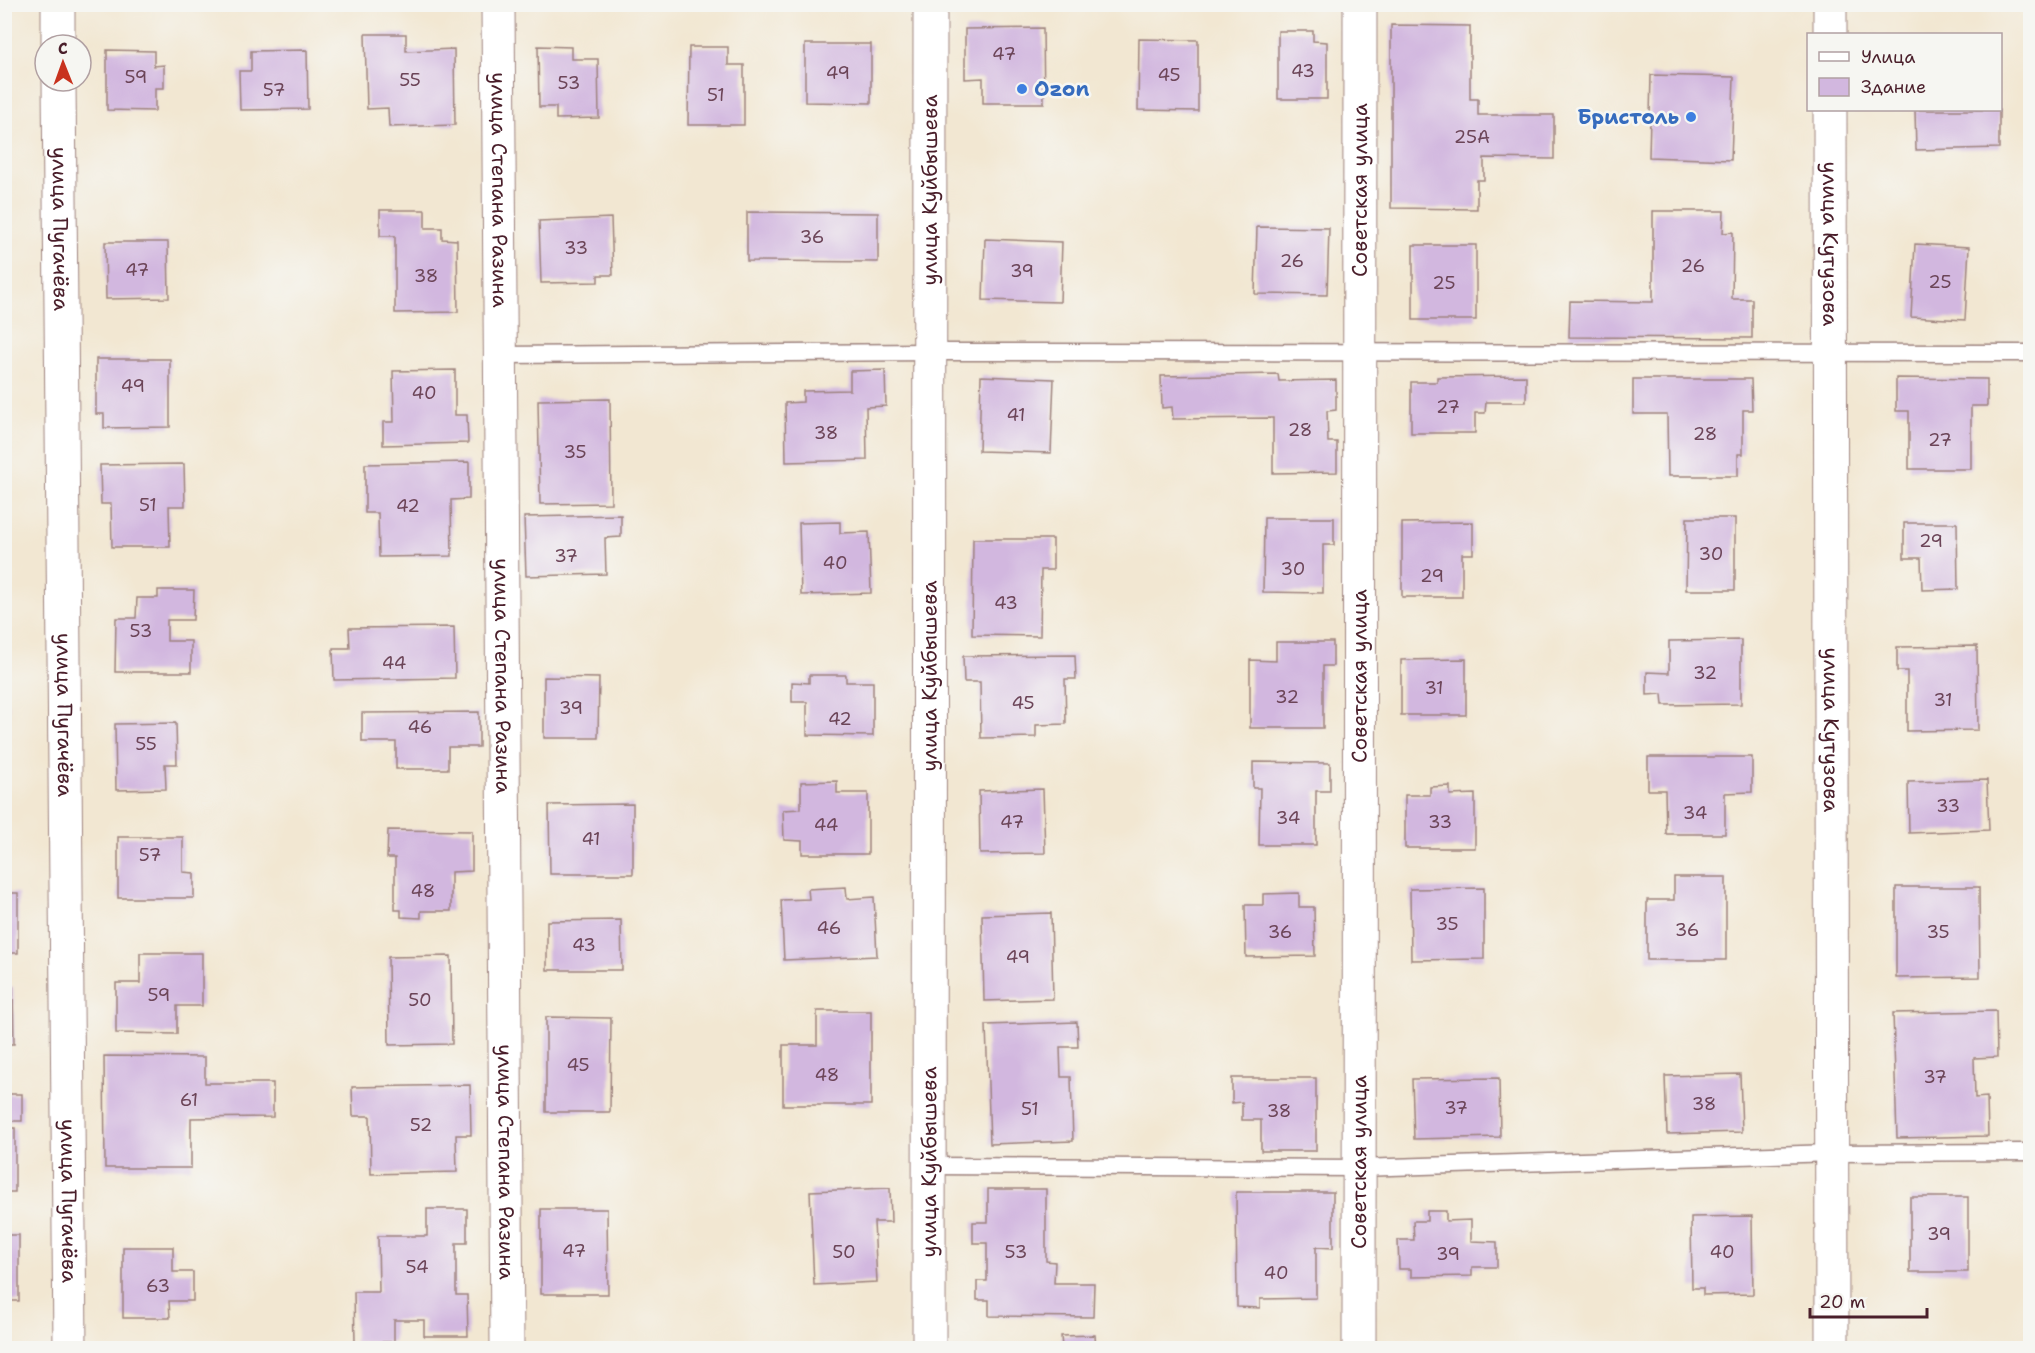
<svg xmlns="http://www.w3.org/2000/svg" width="2035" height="1353" viewBox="0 0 2035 1353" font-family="'Shantell Sans',sans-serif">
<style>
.building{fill:#d2b7df}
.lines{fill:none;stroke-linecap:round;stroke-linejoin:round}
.service-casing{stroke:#9e837e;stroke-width:19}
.minor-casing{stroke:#9e837e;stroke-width:35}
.service{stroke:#fff;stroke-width:16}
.minor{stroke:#fff;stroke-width:33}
.shop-dot{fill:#3f7fe0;stroke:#f6f6f2;stroke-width:2}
.labels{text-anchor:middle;stroke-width:5;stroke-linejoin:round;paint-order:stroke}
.number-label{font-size:18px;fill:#6c4558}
.shop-label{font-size:21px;font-weight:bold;fill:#366cbe;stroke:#f6f6f2;text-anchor:start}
.street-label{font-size:21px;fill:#4a1f2b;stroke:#f6f6f2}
</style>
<rect width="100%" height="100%" fill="#f6f6f2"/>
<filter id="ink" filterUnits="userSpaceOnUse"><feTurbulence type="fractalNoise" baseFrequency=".0167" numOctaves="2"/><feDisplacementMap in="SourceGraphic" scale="12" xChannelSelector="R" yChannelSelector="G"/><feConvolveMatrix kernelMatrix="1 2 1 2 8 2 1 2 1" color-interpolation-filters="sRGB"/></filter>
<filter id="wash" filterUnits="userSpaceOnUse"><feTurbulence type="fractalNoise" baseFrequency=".008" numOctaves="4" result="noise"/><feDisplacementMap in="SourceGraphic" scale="24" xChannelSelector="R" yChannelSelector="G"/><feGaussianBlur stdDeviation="1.35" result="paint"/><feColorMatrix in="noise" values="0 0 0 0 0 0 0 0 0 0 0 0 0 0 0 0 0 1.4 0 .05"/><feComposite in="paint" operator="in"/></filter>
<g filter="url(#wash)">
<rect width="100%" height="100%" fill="#f2e7d2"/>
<g id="blocks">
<g class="building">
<path d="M1391 25 1470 26V99H1478V115H1554V159L1484 158V180H1477V209L1391 208Z"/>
<path d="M1043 28 1044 103H983V78L965 79V29Z"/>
<path d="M1278 31H1313V41L1327 42V99H1278Z"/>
<path d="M365 34H406V51L454 49 455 125 389 127 388 108 367 109Z"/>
<path d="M1139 39 1198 40V111L1138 110Z"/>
<path d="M805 44H871V103L805 102Z"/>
<path d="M538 46 571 47V59H598L599 118 556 119V107H539Z"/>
<path d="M689 47H728V65H744V125H688Z"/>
<path d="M107 50 154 51V66L164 65V88H155V111L107 110Z"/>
<path d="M307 50 308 109 240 110 239 71H251V51Z"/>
<path d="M1651 75 1734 77 1731 160 1649 157Z"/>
<path d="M1915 110H1999V148L1916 150Z"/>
<path d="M380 210H425V228H442V239L457 240 458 312 395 313V236H380Z"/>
<path d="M1653 211H1724L1723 233 1733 232 1732 299H1752V338L1569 337 1570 301 1653 302Z"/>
<path d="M747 212 878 213V262L747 261Z"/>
<path d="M611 218 613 275H598V282L541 283 539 221Z"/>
<path d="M1257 227 1329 228 1327 295 1255 294Z"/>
<path d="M985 239 1062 242 1060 302 983 300Z"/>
<path d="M105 242H168L169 298 106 299Z"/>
<path d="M1915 244 1969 247 1965 320 1911 317Z"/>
<rect x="1413" y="245" width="63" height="75"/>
<path d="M96 359H170V427L104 428V414H96Z"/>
<path d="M455 370V415H467L468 443 383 445V422H394L393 371Z"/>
<path d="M885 370 886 406 866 407 867 460 786 462 785 403 803 402V391L850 390V371Z"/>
<path d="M1278 374 1279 381 1336 380V410L1327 411 1328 442H1337V472L1273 473V418L1173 419 1172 407 1162 408 1161 376Z"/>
<path d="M981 376 1054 379 1051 453 979 451Z"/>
<path d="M1526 376V402H1486L1485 413H1475V433H1411V382H1437V377Z"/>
<path d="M1896 378 1987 379V406H1971V469H1909V411H1896Z"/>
<path d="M1633 379H1751L1752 410H1743V454H1738V476H1668L1667 414H1633Z"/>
<path d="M610 399 611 503 540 504 538 400Z"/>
<path d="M469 462V499L451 500 452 556 379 557 378 513H365V464Z"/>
<path d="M184 464 185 506H169L170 547H112L111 504H101L100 465Z"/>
<path d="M621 515V537L605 538 606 574 526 576 524 517Z"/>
<path d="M1264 518H1334V545H1323V593L1263 592Z"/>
<path d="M1687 518H1735V590H1686Z"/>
<path d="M840 522V533L869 532 871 593 801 595 799 523Z"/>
<path d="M1473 522V554H1462V597H1402V523Z"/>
<path d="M1904 523H1957L1958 589 1922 590 1921 558H1904Z"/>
<path d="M973 539H1053V570H1041L1040 636 972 635Z"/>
<path d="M158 590H194L193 620H167V641H191V672H115L116 618H136L137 598H158Z"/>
<path d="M454 627 455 678 334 680 333 648H350L349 628Z"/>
<path d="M1741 640V704L1663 705 1662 694 1647 695V672L1669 673V641Z"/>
<path d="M1276 642H1333V666H1323V728H1250V660L1276 661Z"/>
<path d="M1977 646 1978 730 1907 731V671H1897V647Z"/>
<path d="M1075 655 1076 679H1065L1066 724 1036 725V737L981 738 980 682H964L963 656Z"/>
<path d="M1466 659V715H1401V660Z"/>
<path d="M809 675H846V682H873V736L807 735V702H792V682L809 683Z"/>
<path d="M544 677 599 678 598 738H544Z"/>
<rect x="4" y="704" width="5" height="34"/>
<path d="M479 712V747H448V769H396V742H362V713Z"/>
<path d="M176 723 177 764H165L166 789 116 790 115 724Z"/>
<path d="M1648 757H1752V792L1725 793V834H1666L1665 790H1648Z"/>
<path d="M1253 762 1330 763V791H1316V845H1259L1260 788H1253Z"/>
<path d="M1987 780 1989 830 1909 833 1908 782Z"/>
<path d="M837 781V793H868V854H802V841L784 840 783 810 801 809V782Z"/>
<path d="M1450 786V795L1475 794V848H1405V795H1430V787Z"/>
<path d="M1043 789 1045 853 980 854 979 791Z"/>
<path d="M633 804V874H550L549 805Z"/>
<path d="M388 830 472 831V871L451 872V911H421V918L401 917V910H395V858H387Z"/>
<path d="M118 837H183V872L194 873V898H118Z"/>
<path d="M1674 877H1726V960H1647V900H1674Z"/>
<path d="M846 887 847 899 874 897 877 956 784 960 781 900 809 899 808 889Z"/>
<path d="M1896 887H1979L1980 977 1896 978Z"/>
<path d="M1484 888V959L1411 960 1410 889Z"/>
<rect x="4" y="893" width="14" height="60"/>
<path d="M1299 893V907H1314L1315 956 1246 957 1245 905H1263V894Z"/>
<path d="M1051 913 1053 999 984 1001 982 915Z"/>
<path d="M621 920 622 970H547V921Z"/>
<path d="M140 953H202V1006H177V1034L116 1033V983H140Z"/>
<path d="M451 956 452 1044 389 1045 388 957Z"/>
<path d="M4 987H13L14 1044H4Z"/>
<path d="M817 1011H871V1105H783V1045H817Z"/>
<path d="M1996 1011 1997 1057 1974 1058 1975 1098 1987 1097 1988 1136 1897 1138 1893 1013Z"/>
<path d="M546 1017 611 1018 610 1112H546Z"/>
<path d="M1077 1022 1078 1047H1060L1061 1077H1071L1073 1141 990 1144 986 1025Z"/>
<path d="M104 1056 205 1057V1083H273V1117L191 1118V1168H105Z"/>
<path d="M1740 1074 1742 1132 1667 1134 1665 1076Z"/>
<path d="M1232 1078H1316V1151H1261V1120H1242V1102L1232 1103Z"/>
<path d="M1499 1078 1500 1137 1414 1139 1412 1079Z"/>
<path d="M470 1085 471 1135H456L457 1172 371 1174 370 1116H353L352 1087Z"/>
<rect x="4" y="1094" width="18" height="27"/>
<rect x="4" y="1128" width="11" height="64"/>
<path d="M890 1188 891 1222H874L877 1282 814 1285 810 1191Z"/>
<path d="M988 1189H1046V1261L1055 1262 1054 1283H1094L1093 1317 989 1316V1300H977V1281H987V1243H973V1222H988Z"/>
<path d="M1236 1192H1333V1248L1316 1247V1298L1260 1299V1308L1237 1307Z"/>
<rect x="1910" y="1197" width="58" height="75"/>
<path d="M427 1209H467V1243H456V1295H467L468 1336H424V1320H394V1342H355L354 1292H379L378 1236H427Z"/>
<path d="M541 1209H607L608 1294H541Z"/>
<path d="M1427 1211H1446V1221L1471 1220V1241L1497 1242V1267H1472V1276L1411 1277V1269H1399L1398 1240H1414L1413 1221H1427Z"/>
<path d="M1752 1216 1753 1294 1703 1295V1288H1692L1691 1217Z"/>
<rect x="4" y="1235" width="15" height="66"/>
<path d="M123 1247H173V1272H193V1301H169L170 1318H123Z"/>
<path d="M1095 1335 1096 1348H1062L1061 1336Z"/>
</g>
</g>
</g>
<g filter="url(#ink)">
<use href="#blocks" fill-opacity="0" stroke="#9e837e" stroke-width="1.5"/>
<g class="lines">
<g class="service-casing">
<g id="service">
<path d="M500 355 930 352 2030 353"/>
<path d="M929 1166 1359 1168 1832 1153 2030 1152"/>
</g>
</g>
<g class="minor-casing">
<g id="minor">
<path d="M58 4V45"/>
<path id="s1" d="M498 4 507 1348"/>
<path d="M1830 4V34"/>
<path id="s2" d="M59 81 70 1348"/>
<path id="s3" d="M1830 110 1832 1348"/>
<path id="s4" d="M929 1348 930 4"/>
<path id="s5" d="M1359 1348 1360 4"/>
</g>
</g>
<use href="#service" class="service"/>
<use href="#minor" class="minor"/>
</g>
</g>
<g class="shop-dot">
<circle cx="1022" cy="89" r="6"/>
<circle cx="1691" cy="117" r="6"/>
</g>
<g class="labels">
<g class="number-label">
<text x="1004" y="60">47</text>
<text x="1303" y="77">43</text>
<text x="838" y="79">49</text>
<text x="1169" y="81">45</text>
<text x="136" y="83">59</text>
<text x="410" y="86">55</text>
<text x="569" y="89">53</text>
<text x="274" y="96">57</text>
<text x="716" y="101">51</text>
<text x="1472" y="143">25А</text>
<text x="812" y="243">36</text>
<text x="576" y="254">33</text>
<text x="1292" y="267">26</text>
<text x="1693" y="272">26</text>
<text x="137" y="276">47</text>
<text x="1022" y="277">39</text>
<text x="426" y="282">38</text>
<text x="1940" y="288">25</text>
<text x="1444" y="289">25</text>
<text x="133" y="392">49</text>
<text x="424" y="399">40</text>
<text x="1448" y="413">27</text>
<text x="1016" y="421">41</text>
<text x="1300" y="436">28</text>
<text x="826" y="439">38</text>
<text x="1705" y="440">28</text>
<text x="1940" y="446">27</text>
<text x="575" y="458">35</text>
<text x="148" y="511">51</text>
<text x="408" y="512">42</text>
<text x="1931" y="547">29</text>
<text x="1711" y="560">30</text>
<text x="566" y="562">37</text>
<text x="835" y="569">40</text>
<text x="1293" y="575">30</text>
<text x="1432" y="582">29</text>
<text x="1006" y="609">43</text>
<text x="141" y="637">53</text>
<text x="394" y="669">44</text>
<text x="1705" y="679">32</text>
<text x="1434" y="694">31</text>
<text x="1287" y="703">32</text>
<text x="1943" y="706">31</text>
<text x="1023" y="709">45</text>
<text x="571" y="714">39</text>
<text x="840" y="725">42</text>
<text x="420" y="733">46</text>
<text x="146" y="750">55</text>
<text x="1948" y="812">33</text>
<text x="1695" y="819">34</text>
<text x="1288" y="824">34</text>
<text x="1012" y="828">47</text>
<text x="1440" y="828">33</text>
<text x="826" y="831">44</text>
<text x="591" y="845">41</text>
<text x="150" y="861">57</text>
<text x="423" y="897">48</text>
<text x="1447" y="930">35</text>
<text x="829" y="934">46</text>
<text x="1687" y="936">36</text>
<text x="1280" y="938">36</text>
<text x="1938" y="938">35</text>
<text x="584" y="951">43</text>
<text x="1018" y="963">49</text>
<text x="159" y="1001">59</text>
<text x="420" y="1006">50</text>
<text x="578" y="1071">45</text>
<text x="827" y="1081">48</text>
<text x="1935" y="1083">37</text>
<text x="189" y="1106">61</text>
<text x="1704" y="1110">38</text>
<text x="1456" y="1114">37</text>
<text x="1030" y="1115">51</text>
<text x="1279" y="1117">38</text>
<text x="421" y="1131">52</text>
<text x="1939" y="1240">39</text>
<text x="574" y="1257">47</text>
<text x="844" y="1258">50</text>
<text x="1016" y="1258">53</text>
<text x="1722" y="1258">40</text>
<text x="1448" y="1260">39</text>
<text x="417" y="1273">54</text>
<text x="1276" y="1279">40</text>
<text x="158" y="1292">63</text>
</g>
<g class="shop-label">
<text x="1034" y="96">Ozon</text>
<text x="1679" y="124" text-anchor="end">Бристоль</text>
</g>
<g class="street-label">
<text dy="7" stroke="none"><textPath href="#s1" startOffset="186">улица Степана Разина</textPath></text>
<text dy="7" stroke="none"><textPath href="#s4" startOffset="1158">улица Куйбышева</textPath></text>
<text dy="7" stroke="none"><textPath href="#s5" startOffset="1158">Советская улица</textPath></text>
<text dy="7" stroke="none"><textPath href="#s2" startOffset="148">улица Пугачёва</textPath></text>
<text dy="7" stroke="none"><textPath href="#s3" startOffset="134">улица Кутузова</textPath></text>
<text dy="7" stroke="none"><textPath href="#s4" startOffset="672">улица Куйбышева</textPath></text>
<text dy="7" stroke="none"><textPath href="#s1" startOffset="672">улица Степана Разина</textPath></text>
<text dy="7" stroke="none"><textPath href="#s5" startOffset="672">Советская улица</textPath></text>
<text dy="7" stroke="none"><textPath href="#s2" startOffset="634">улица Пугачёва</textPath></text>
<text dy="7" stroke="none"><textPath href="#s3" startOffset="620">улица Кутузова</textPath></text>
<text dy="7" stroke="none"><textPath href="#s1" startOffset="1158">улица Степана Разина</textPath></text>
<text dy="7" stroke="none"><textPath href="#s4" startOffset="186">улица Куйбышева</textPath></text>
<text dy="7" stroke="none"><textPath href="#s5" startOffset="186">Советская улица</textPath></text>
<text dy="7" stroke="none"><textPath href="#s2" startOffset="1120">улица Пугачёва</textPath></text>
</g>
</g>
<rect width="2035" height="1353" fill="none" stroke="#f6f6f2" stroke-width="24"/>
<rect x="1807" y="33" width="195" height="78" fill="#f6f6f2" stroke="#b1a0a2" stroke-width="1.5"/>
<rect x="1819" y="52" width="30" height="9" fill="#ffffff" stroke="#b1a0a2" stroke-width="1.5"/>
<text x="1861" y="63" font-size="18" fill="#4a1f2b">Улица</text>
<rect x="1819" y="78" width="30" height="18" fill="#d2b7df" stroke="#b1a0a2" stroke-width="1.5"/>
<text x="1861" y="93" font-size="18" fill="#4a1f2b">Здание</text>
<g transform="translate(63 63) rotate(359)"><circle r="28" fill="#f6f6f2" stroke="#b1a0a2" stroke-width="1.5"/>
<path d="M0-4.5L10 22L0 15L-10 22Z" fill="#c8321e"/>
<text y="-9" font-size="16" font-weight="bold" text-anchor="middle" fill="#4a1f2b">С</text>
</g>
<path d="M1810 1308v9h117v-9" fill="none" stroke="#4a1f2b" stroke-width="3"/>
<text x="1819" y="1308" font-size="18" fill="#4a1f2b" stroke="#f6f6f2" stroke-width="4.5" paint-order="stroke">20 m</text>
</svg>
